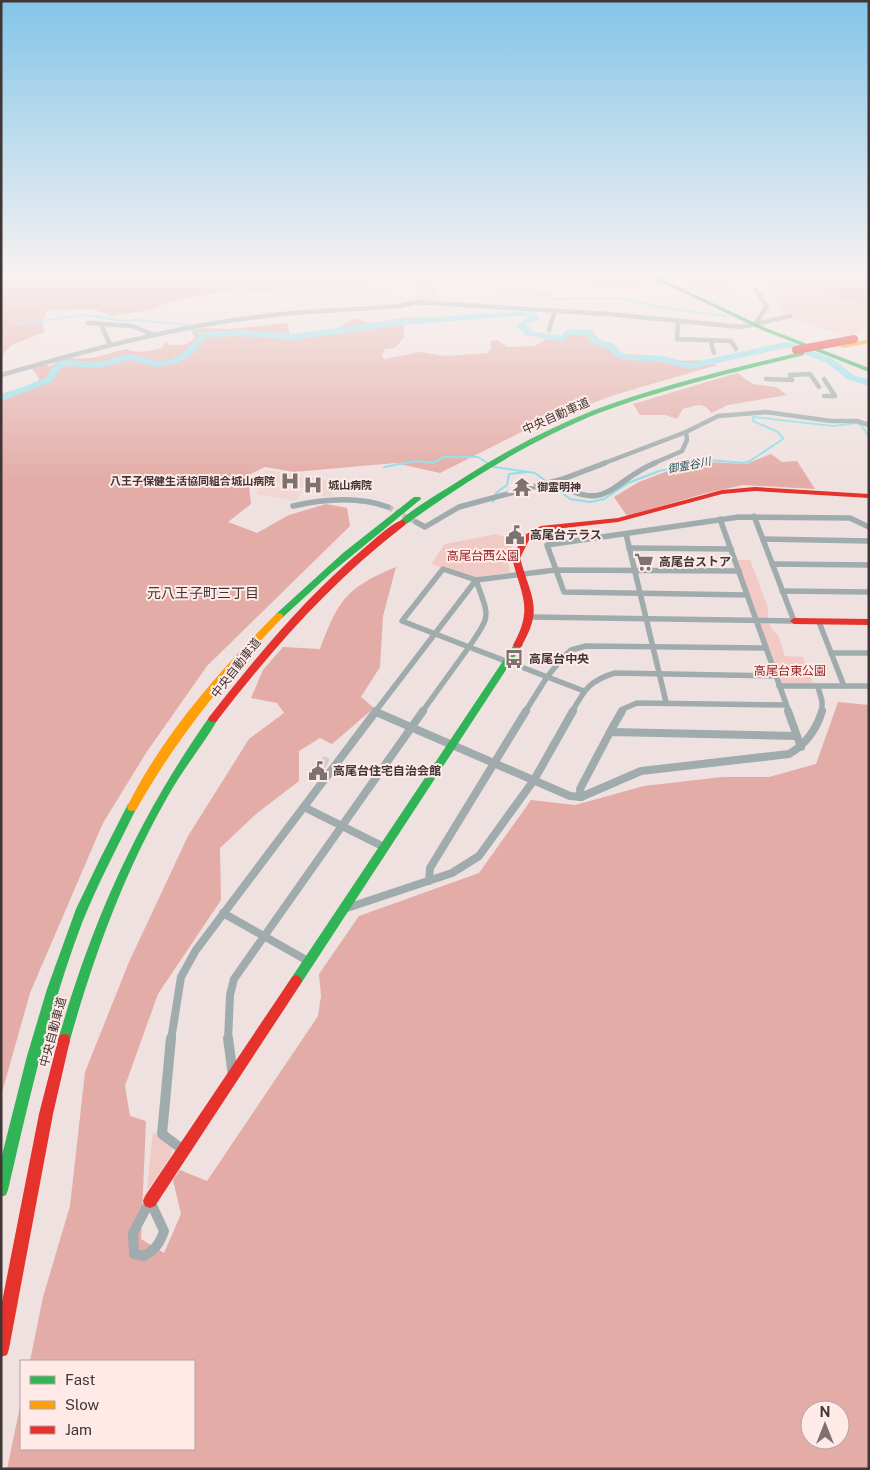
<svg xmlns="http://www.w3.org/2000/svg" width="870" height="1470" viewBox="0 0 870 1470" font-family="'Public Sans','Noto Sans JP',sans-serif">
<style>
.built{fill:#f0d7d3}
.green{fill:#f1cac5}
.forest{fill:#e4aca7;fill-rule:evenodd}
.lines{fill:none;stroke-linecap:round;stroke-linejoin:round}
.stream{stroke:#8cdfeb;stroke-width:2}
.river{fill:#8cdfeb;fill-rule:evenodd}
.building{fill:#d6cbca}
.street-tunnel{stroke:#ccbfbd;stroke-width:5.5;stroke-dasharray:5.5 3;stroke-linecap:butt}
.street-far3{stroke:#a0abad;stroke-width:4.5}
.street-far2{stroke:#a0abad;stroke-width:5.5}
.street-far1{stroke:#a0abad;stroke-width:8}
.street{stroke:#a0abad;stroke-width:10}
.fast{fill:#30b455;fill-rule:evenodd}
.slow{fill:#ff9f0a;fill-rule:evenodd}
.jam{fill:#e5322d;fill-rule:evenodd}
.jam-bridge{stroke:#e5322d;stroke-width:8}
.labels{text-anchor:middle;stroke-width:4;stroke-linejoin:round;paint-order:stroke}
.far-water-label{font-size:11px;font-style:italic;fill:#21575e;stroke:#ffeae8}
.far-poi-label{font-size:11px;font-weight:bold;fill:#403635;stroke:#ffeae8;text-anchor:start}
.street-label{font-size:12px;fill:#403635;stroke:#ffeae8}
.poi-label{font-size:12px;font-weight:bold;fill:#403635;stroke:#ffeae8;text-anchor:start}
.park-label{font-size:12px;fill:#942928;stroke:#ffeae8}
.neighbourhood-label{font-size:14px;fill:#403635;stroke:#ffeae8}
</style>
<rect width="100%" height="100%" fill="#efe1df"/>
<path class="built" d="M266 470 333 481 338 483 330 497 321 496 323 491 274 483 272 486 302 492 296 501 255 494 262 485 268 486 270 483 261 481 263 478 260 477Z"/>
<g class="green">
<path d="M250 275H431L436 283 435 301 418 300 415 283 382 278 337 280 370 281 366 287 388 290C375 296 324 290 304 291 294 291 283 294 273 296L274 282 285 281Z"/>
<path d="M567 275H642L644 276 642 279 643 288C616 288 588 286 562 281Z"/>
<path d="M656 275H757L751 284 745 279 730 284 736 294H710L703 296 685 287 691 282 674 276 668 279Z"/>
<path d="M779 275H838L833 279 817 278 813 276 808 278 820 286 817 287 819 290 833 293 869 308V326L866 330 846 336 788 317 781 309 776 297 766 286 775 279 780 282 794 281Z"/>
<path d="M496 534 515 541 507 557 510 572 471 578 431 564 445 544Z"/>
<path d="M735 560H750L768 608V621L773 631 778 635 785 656 803 657 814 687 779 686Z"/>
<path d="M153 1132 172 1149 171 1156 149 1188H147Z"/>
</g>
<g class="forest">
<path d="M1 275H250L276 278 273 282V290L263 292 240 289 181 299 148 310 112 316 93 309 47 310 43 321 44 332 12 345 1 356Z"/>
<path d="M838 275H869V308C859 303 820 292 817 287L820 286 807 278 813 276 817 278 833 279Z"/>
<path d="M441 317 404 325V337L395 348 385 349 382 356 385 359 420 352 445 356 487 353 491 349V341L497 340 507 347 535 346 547 339 558 341 564 336 565 330 592 331 601 341 624 354 661 356 683 361 697 360 717 365 614 395 539 423 440 473 395 463 294 472 265 467 248 475 251 504 228 522 257 533 289 515 326 504 347 508 350 526 207 666 146 753 103 823 30 993 1 1096V394L38 383 39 378 32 369 46 364 50 367C64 353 79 361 96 357 106 355 116 351 126 349 138 354 149 351 162 348L166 341 170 345C181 345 189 346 195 337L191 330 204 328 228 329 288 323 290 335 337 330 350 320 359 319 370 323 405 318Z"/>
<path d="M737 373 753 384 776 387 787 395 728 405 711 413C704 401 694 406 683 409L677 419 665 415H640L633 404Z"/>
<path d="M771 454 782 462 797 461 815 489 743 485 703 494 627 516 614 497 639 482 665 472 710 462 746 464Z"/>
<path d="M396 567 383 616 380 667 361 697 374 708 332 744 320 738 299 751V781L256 814 220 848 221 900 158 994 125 1086 130 1116 146 1121 141 1239 164 1253 181 1214 173 1180 180 1170 207 1181 318 1016 321 996 319 974 359 916 479 873 531 800 575 805 644 786 722 777H769L816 764 838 702 869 705V1469H7L21 1402V1449H194V1361H30L43 1297 70 1206 85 1072 129 962 188 836 249 739 284 713 277 703 251 698 263 670 283 647 320 649C339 599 346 588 396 567ZM810 1410H840V1440H810Z"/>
</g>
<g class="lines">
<g class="stream">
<path d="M502 288 547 295 552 299 618 298 665 308 726 316"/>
<path d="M16 324 87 315 122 321 138 320 190 325 195 332 207 335"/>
<path d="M786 344 788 346"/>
<path d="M384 467 417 461 433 463 444 457H478L494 467 535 473 570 499 590 502 604 499 628 483 659 471 710 460 744 463 750 461 783 439 778 432 753 421V417L833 426 857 423 862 426 869 437"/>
<path d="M493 502 496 493 507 485 509 474 527 472"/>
</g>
<path class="river" d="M516 312 533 313 539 316V320L526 324 531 331 561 336 568 329 590 330 593 331 597 339 614 344 620 352 629 355 661 356 690 363 785 342 792 343 833 359 853 375 869 380V386L847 379 827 363 790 348H785L690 369 661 362 625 360 614 356 608 348 591 343 587 335H570L563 342 525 335 518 327V323L530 317 516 316 402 325 293 340 239 336 210 337H207L189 357 175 364 157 367 129 360 100 368 67 366 61 368 52 382 1 401V395L46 378 55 364 66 360 100 362 129 354 157 361 170 360 183 353 204 332 239 330 293 334 402 319Z"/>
</g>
<path class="building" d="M324 756 330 759 322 774 316 781 308 778Z"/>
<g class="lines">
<path class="street-tunnel" d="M388 507 414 521"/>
<g class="street-far3">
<path d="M561 282 567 275"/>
<path d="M678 321 677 339 731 341 736 349"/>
<path d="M88 323 133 326 154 335"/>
<path d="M101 324 110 345"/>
<path d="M755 324 767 307 756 290"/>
<path d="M549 330 555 311"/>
<path d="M711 342 714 353"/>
<path d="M1 375C82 352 165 329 249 318 299 311 350 310 400 306L417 302 607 314 742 327 790 316"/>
<path d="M766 379 792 380 790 375 810 374 819 387"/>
<path d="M824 379 835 396H824"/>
<path d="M602 464 686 432 718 416 766 412 831 421H857L869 425"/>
<path d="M652 464 682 451 687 440 686 432"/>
</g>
<g class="street-far2">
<path d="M555 482C607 515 611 481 655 463"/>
<path d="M293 506C324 499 358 496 388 507"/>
<path d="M720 519 789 712"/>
<path d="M416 522 425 527 459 507 563 479 605 463"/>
<path d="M626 534 666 702"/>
<path d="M763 539 869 541"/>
<path d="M629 548 731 549"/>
<path d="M772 564 869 565"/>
<path d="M443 569 476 580C489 618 492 613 469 647L402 621Z"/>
<path d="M782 591 869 592"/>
<path d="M747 595 564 592 547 545 739 517 850 518 869 527"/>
<path d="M532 617 794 621 754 516"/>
<path d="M819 622 844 686"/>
<path d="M469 647 584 691"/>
<path d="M831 653H869"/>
<path d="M779 686H869"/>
<path d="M818 687 822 701V712"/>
<path d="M375 712 476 580 555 570 739 571"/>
<path d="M422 712 469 647"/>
<path d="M525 712 547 677 564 656 571 650 586 646 766 648"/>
<path d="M572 712C584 690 590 680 615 673L776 676"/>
<path d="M621 712 623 709 637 703 786 705"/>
</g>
<g class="street-far1">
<path d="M788 711 801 747"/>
<path d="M376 712 570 796 581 797 641 771 789 754C805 745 817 729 822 711"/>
<path d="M610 732 622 711"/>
<path d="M581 797 580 789 610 732 796 736"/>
<path d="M304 807 384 847"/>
<path d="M429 881 430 868 526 711"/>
<path d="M344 909 452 873 479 856 534 780 573 711"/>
<path d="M223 913 308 961"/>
<path d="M171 1040 181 977 196 950 376 711"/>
<path d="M228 1040 230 995 234 979 423 711"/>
</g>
<g class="street">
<path d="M171 1038 162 1134 183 1150"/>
<path d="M228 1038 233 1076"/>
<path d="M150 1201 164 1231C160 1243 155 1250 144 1256L134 1254 133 1233Z"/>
</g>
<g class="fast">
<path d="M646 275H653L766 328 869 368V372L762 330Z"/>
<path d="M802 352 804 353V355C735 372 666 388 599 413 529 441 466 481 405 525H399L398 523C411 509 440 493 457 482 500 454 546 429 594 410 662 385 732 368 802 352Z"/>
<path d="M414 497H420L421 499 332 572 282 618H276L275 616 276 614 343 553Z"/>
<path d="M518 642 521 643 523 645 521 647 300 985 296 987 292 985 290 981 292 977 515 643Z"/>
<path d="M213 715 216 716 218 719C203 745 183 769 168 796 124 873 94 955 70 1040L69 1045 64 1046 59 1045 58 1040C93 919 137 820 210 716Z"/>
<path d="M132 803 136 804 137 807C118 846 98 883 82 923 49 1010 29 1100 8 1190L6 1195 1 1197V1159L27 1056 47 989 76 909 99 861 128 804Z"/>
</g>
<g class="slow">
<path d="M869 339V343L843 348 840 346Z"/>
<path d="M279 613 282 614 283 616 282 618C226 677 176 739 136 810L132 811 128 810 127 807C162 736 220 670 276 614Z"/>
</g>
<g class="jam">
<path d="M755 487 869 494V498L755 491 722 494 618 522 546 530 529 540 520 558C531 598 544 608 521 647H515L513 645C534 608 521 595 512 558L523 536 541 526 618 518 722 490Z"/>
<path d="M402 520 405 521V525C331 582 273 648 216 722H210L208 719 210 716C256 657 304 599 362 550 373 541 389 525 402 520Z"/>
<path d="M794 618 869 619V625L794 624 790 621Z"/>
<path d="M296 975 300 977 302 981 300 985 155 1206 150 1208 145 1206 143 1201 145 1196 292 977Z"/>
<path d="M64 1034 69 1035 70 1040 53 1114 9 1349 7 1355 1 1357V1307L39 1114 58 1040 59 1035Z"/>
</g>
<path class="jam-bridge" d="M796 350 854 339"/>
</g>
<linearGradient id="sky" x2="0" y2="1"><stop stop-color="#83c5e9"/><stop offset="0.57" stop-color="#f8f2f1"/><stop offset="1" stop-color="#f8f2f1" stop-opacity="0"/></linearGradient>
<rect width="870" height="481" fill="url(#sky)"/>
<defs>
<g id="hospital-bare" transform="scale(1.5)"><path d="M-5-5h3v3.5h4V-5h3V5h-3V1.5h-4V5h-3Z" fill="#7d7270" stroke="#ffeae8" stroke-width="2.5" paint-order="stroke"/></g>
<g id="temple-bare" transform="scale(1.5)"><path d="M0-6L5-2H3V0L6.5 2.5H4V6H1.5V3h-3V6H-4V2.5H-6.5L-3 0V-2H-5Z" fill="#7d7270" stroke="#ffeae8" stroke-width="2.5" paint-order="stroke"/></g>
<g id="civic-bare" transform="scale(1.5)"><path d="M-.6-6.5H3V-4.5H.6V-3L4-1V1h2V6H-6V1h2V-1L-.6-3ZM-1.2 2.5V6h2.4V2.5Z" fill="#7d7270" stroke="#ffeae8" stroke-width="2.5" paint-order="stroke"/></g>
<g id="supermarket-bare" transform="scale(1.5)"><path d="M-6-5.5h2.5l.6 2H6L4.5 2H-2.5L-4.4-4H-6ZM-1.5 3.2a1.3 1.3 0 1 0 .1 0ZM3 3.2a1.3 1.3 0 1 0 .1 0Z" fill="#7d7270" stroke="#ffeae8" stroke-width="2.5" paint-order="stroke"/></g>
<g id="bus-bare" transform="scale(1.5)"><path d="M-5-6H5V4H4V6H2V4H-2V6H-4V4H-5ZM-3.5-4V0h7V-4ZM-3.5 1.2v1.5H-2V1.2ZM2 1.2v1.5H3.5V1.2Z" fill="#7d7270" stroke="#ffeae8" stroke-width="2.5" paint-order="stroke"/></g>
</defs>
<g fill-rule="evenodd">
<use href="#hospital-bare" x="290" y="481"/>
<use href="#hospital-bare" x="313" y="485"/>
<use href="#temple-bare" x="522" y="487"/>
<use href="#civic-bare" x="515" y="535"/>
<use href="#supermarket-bare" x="644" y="562"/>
<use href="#bus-bare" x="514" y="659"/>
<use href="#civic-bare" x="318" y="771"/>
</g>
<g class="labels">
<g class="far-water-label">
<text transform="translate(689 465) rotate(-11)" y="4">御霊谷川</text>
</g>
<g class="far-poi-label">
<text x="275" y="485" text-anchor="end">八王子保健生活協同組合城山病院</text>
<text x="328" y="489">城山病院</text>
<text x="537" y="491">御霊明神</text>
</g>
<g class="street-label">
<text transform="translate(556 416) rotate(-24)" y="4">中央自動車道</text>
<text transform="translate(236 668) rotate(-52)" y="4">中央自動車道</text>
<text transform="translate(53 1032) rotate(-75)" y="4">中央自動車道</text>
</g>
<g class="poi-label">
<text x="530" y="539">高尾台テラス</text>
<text x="659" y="566">高尾台ストア</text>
<text x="529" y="663">高尾台中央</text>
<text x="333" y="775">高尾台住宅自治会館</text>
</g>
<g class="park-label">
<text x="483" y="560">高尾台西公園</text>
<text x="790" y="675">高尾台東公園</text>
</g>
<g class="neighbourhood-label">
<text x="203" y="598">元八王子町三丁目</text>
</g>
</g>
<rect width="870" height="1470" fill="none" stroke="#403635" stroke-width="5"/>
<rect x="20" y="1360" width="175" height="90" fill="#ffeae8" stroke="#b3a2a0"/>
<rect x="30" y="1376" width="25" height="8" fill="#30b455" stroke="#b3a2a0"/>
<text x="65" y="1385" font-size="15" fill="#403635">Fast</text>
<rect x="30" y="1401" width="25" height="8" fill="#ff9f0a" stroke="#b3a2a0"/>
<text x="65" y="1410" font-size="15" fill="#403635">Slow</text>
<rect x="30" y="1426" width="25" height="8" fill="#e5322d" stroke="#b3a2a0"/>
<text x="65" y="1435" font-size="15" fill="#403635">Jam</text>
<g transform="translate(825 1425)"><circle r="24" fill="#ffeae8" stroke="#b3a2a0"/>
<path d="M0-4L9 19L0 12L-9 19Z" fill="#7d7270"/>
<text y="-8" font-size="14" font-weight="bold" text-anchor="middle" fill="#403635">N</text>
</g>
</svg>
